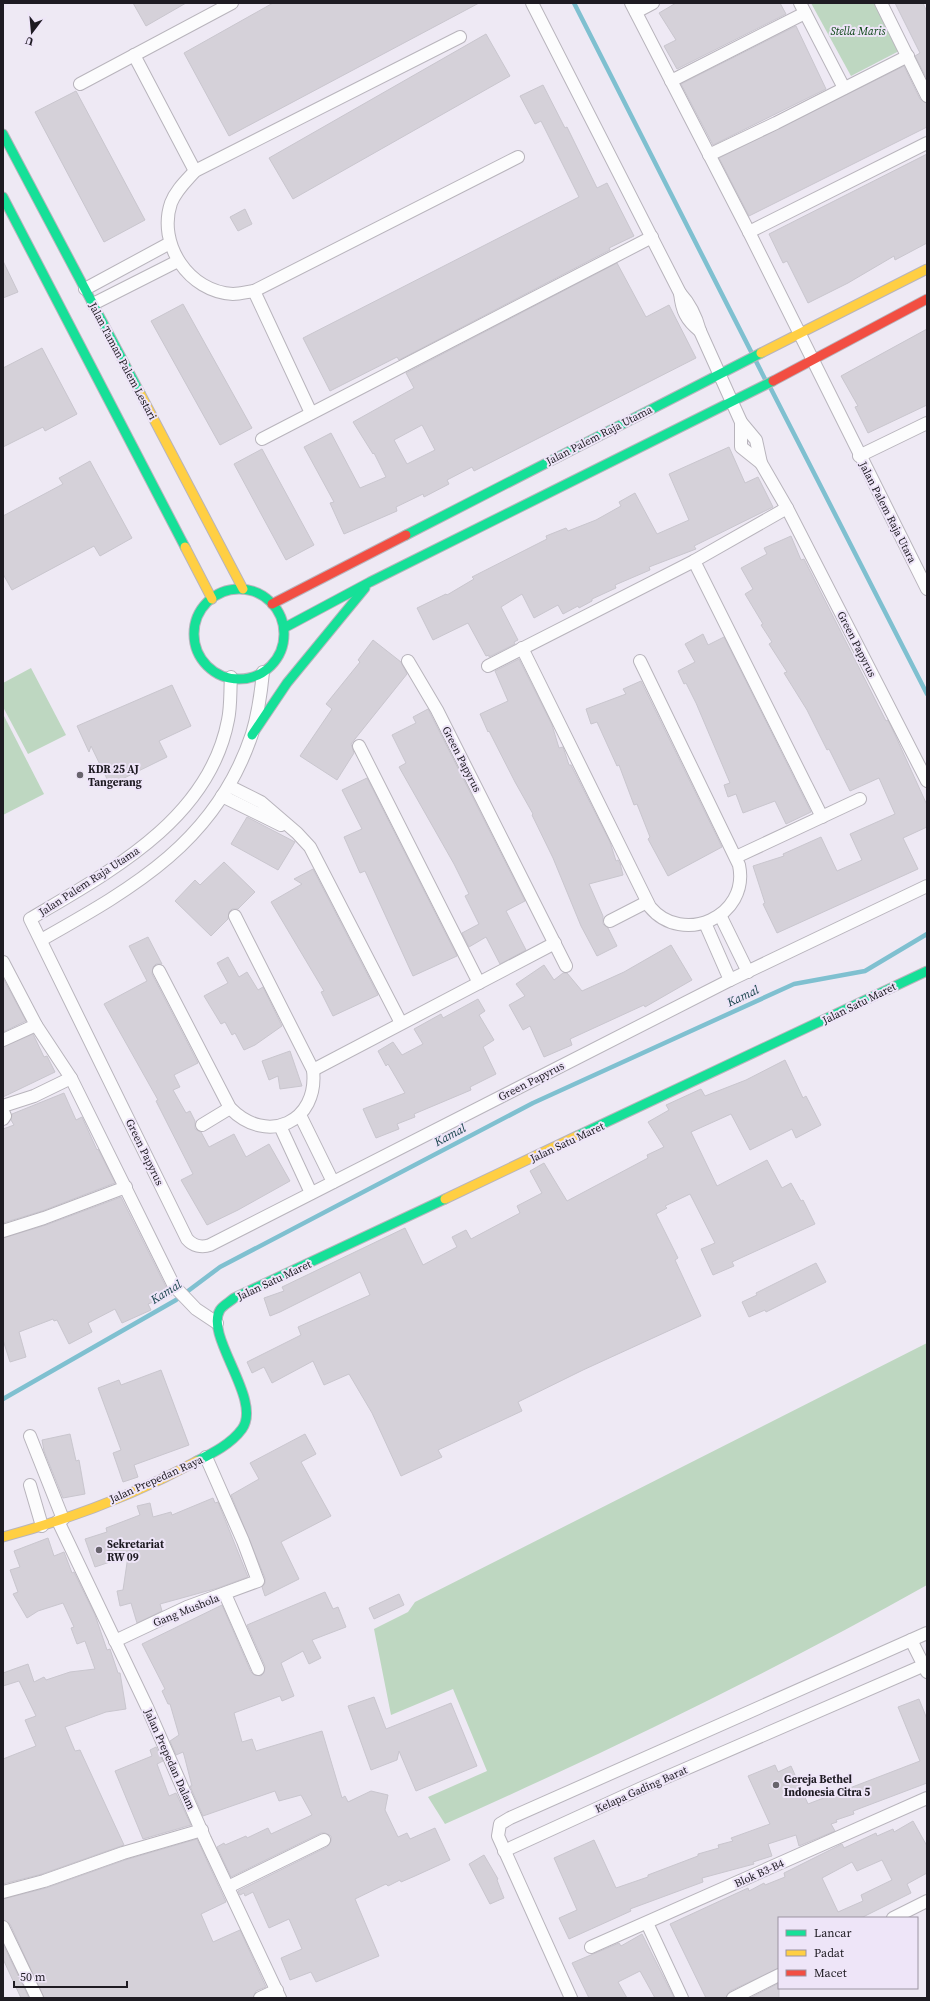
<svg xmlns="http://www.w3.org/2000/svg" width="930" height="2001" viewBox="0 0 930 2001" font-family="'Source Serif 4',serif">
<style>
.green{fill:#bed7c1}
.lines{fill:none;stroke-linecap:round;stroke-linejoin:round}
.stream{stroke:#7fc0d0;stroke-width:4.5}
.building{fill:#d5d1d9;stroke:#c9c6ce;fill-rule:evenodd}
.street-casing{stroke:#b8b4bc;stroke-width:14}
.fast-casing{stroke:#b8b4bc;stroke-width:11}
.slow-casing{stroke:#b8b4bc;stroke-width:11}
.jam-casing{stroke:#b8b4bc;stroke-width:11}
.street{stroke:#fcfcfd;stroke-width:12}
.fast{stroke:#16e098;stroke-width:9}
.slow{stroke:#ffcf43;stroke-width:9}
.jam{stroke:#f24e42;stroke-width:9}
.poi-dot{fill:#67636c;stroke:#eee5f8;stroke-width:1.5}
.labels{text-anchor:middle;stroke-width:4;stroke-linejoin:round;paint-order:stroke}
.park-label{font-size:11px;font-style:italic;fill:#064210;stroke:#eee5f8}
.street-label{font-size:11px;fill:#1e1b22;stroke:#eee5f8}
.poi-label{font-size:11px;font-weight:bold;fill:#1e1b22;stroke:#eee5f8;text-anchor:start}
.water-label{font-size:12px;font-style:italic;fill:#113e46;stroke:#eee5f8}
</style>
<rect width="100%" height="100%" fill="#eee9f4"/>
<g class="green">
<path d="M811 3H874L899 51 851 76Z"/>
<path d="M31 668 66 735 28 754 3 707V683Z"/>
<path d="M3 714 44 794 3 815Z"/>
<path d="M927 1343V1585C770 1673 609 1751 445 1824L428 1797 487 1771 453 1689 391 1715 374 1629 408 1612 415 1602Z"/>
</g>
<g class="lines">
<g class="stream">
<path d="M574 3 766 381"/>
<path d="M770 387 927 694"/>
<path d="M3 1399 176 1300 220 1267 533 1103 794 984 865 971 927 934"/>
</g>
</g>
<g class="building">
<path d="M133 3H186L146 26Z"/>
<path d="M273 3H479L229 136 184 53Z"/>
<path d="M676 3H780L786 14 677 69 664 46 676 40 659 13Z"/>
<path d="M895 3H923L927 12V79L915 56 920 53Z"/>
<path d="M796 26 826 89 713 145 681 84Z"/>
<path d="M486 34 510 76 293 199 269 158Z"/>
<path d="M904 66 920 99 927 103V127L749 216 719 158Z"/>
<path d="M543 85 565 128 567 127 597 188 607 183 634 236 609 248 610 250 399 360 397 357 330 391 303 338 579 197 541 121 535 124 520 96Z"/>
<path d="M76 91 145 220 104 242 35 112Z"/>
<path d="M927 154V243L895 260 894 256 848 283 808 303 787 261 783 263 769 234Z"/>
<path d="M245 209 252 224 238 231 230 217Z"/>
<path d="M3 261 18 292 3 298Z"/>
<path d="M617 263 646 317 669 305 696 358 474 471 472 467 447 480 449 484 424 497 423 494 396 507 397 511 344 534 330 503 334 502 304 447 331 433 360 488 386 477 374 453 373 454 353 422 414 388 406 373ZM422 425 435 450 407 464 394 440Z"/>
<path d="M183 304 252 428 220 445 151 321Z"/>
<path d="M927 329V405L868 433 855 407 858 406 841 376Z"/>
<path d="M42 348 77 414 45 431 43 427 3 447V368Z"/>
<path d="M729 447 745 483 758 477 773 507 694 546 696 549 649 567 650 570 615 585 616 588 592 599V601L579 608 578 606 563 614 558 605 534 618 522 594 501 607 518 640 514 642 515 644 489 657V655L486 656 468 623 433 640 417 608 446 594 447 595 474 579 472 577 547 539 546 536 566 528 568 531 596 520 621 506 619 502 635 493 657 534 689 520 669 474Z"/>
<path d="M262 449 314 545 286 560 234 464Z"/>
<path d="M90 461 132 538 100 556 94 546 12 590 3 574V516L63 484 59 478Z"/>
<path d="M791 536 801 560 804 559 886 721 888 720 896 737 927 805V827L903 838 918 869 777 933 763 904 765 903 753 866 784 856 783 854 821 837 837 871 862 860 850 834 895 814 879 778 850 791 829 749 827 750 807 710 784 673 787 672 769 644 772 642 761 625 763 624 745 594 753 589 741 568 767 554 764 548Z"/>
<path d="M703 634 708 645 724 637 811 812 786 824 775 801 743 813 736 794 728 797 724 785 730 783 696 703 686 683 684 684 678 671 695 662 685 644Z"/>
<path d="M373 640 401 662 407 674 351 744 354 753 337 780 300 756 332 709 326 704 360 662 358 660Z"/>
<path d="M519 659 552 725 559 748 563 747 569 765H571L610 842 616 861 618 860 620 863 623 875 589 884 603 916V924L608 928 617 946 597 956 581 926 553 858 532 815 533 814 515 782 489 731 488 732 480 714 508 701 495 671Z"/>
<path d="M641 681 722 847 668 876 648 839 650 837 637 804 634 805 619 765 617 766 597 722 591 724 586 709 626 694 623 689Z"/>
<path d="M172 685 191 726 159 741 167 757 110 785 91 746 89 752 77 726Z"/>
<path d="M428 709 525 901 506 911 526 950 500 964 486 937 469 947 462 933 479 924 465 896 469 894 454 864 399 767 406 763 392 735 416 723 413 717Z"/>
<path d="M367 778 457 956 413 976 365 871 360 873 344 837 362 829 342 790Z"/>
<path d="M247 817 295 842 278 870 231 844Z"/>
<path d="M224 862 255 892 238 909H232L229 912 228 919 211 936 175 901 195 880 200 885Z"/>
<path d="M313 869 378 995 333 1016 321 992 324 991 271 902 302 884 294 879Z"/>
<path d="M148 937 162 964H156L153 967 152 974 198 1063 174 1075 180 1087 173 1090 186 1113 190 1111 195 1121V1129L201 1132 209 1147 234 1134 246 1157 269 1144 290 1181 238 1210 207 1225 181 1180 193 1174 156 1101 158 1100 104 1004 147 981 129 946Z"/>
<path d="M671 945 692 980 645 1007 644 1005 570 1039 572 1045 544 1057 530 1026 523 1030 509 1005 525 996 516 984 544 965 554 980 563 973H567L582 991 624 972Z"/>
<path d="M228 957 239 977 247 972 258 990 263 987 282 1026 255 1045 244 1050 235 1033 232 1035 225 1022 221 1024 204 996 228 983 217 963Z"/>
<path d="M3 978 26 1021 3 1032Z"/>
<path d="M478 999 485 1011 479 1015 494 1040 483 1047 496 1074 470 1087 471 1090 414 1114 415 1117 397 1124 399 1129 376 1138 363 1109 405 1093 388 1064 386 1066 378 1051 393 1042 402 1055 423 1044 414 1029 441 1014 443 1018Z"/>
<path d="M33 1034 44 1057 47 1056 55 1072 3 1097V1047Z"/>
<path d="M290 1051 302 1086 280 1089 278 1076 269 1080 262 1061Z"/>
<path d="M785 1060 803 1098 806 1096 821 1125 796 1138 792 1129 750 1150 731 1114 691 1132 717 1186 767 1160 782 1188 791 1183 801 1201 803 1200 815 1224 732 1262 734 1266 713 1275 701 1249 715 1243 690 1194 665 1206 667 1208 656 1214 678 1258 675 1260 701 1316 583 1370 518 1402 522 1411 438 1450 442 1457 401 1476 372 1413 349 1374 324 1385 313 1361 272 1383 264 1367 252 1373 247 1362 301 1335 298 1327 370 1295 360 1272 280 1312 270 1316 264 1298 284 1291 282 1287 405 1228 423 1265 457 1247 452 1237 466 1230 471 1239 520 1213 517 1206 542 1193 530 1171 544 1163 567 1201 648 1158 647 1155 664 1147 648 1122 669 1110 666 1105 701 1089 705 1096 746 1080Z"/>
<path d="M64 1093 76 1120 82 1117 97 1150 98 1149 115 1183 42 1211 3 1223V1129L14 1125 11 1120 12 1114Z"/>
<path d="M121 1197 167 1289 172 1295 148 1304 151 1310 122 1323 115 1309 88 1323 92 1332 69 1344 57 1320 54 1321 53 1319 19 1332 26 1357 10 1362 3 1340V1238L46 1225Z"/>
<path d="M816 1263 826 1282 766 1312 765 1310 749 1317 742 1302 757 1295 756 1293Z"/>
<path d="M161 1370 189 1445 134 1465 138 1477 123 1482 113 1453 121 1450 98 1388 119 1380 121 1385Z"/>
<path d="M70 1434 76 1461 79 1460 85 1494 63 1498 44 1451 42 1440Z"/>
<path d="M305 1434 316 1454 301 1462 331 1516 281 1542 299 1579 265 1596 262 1587 265 1583V1578L231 1495 259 1479 250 1463Z"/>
<path d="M213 1498 215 1503 218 1502 248 1577 218 1588 160 1604 162 1611 137 1623 131 1603 120 1606 117 1591 123 1590 128 1556 95 1567 85 1539 107 1532 106 1528 140 1515 137 1506 150 1503 153 1517 171 1512 172 1515Z"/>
<path d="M48 1538 54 1556 64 1552 72 1573 74 1572 95 1615 107 1650 110 1649 118 1673H120L126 1709 106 1712 65 1727 75 1751 80 1750 124 1845 42 1874 3 1884V1759L36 1746 25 1720 36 1716 19 1681 3 1686V1673L28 1664 34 1682 44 1677 46 1680 70 1672 95 1669 85 1641 77 1644 71 1628 74 1627 63 1603 38 1611 27 1618 13 1594 18 1592 10 1570 20 1567 14 1551Z"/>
<path d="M325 1592 333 1609 338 1607 346 1627 312 1640 321 1658 309 1664 303 1651 281 1663 294 1696 282 1701 280 1696 234 1713 242 1742 252 1739 256 1751 322 1731 342 1798 345 1796 348 1802 371 1791 388 1795 385 1810 398 1837 407 1833 410 1839 435 1828 450 1860 415 1876 401 1882 400 1880 388 1886 386 1884 355 1899 379 1956 316 1982 311 1972 290 1980 281 1958 302 1949 289 1919 269 1928 253 1892 245 1896 244 1893 240 1895 238 1891 327 1847 331 1841V1836L325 1833H321L231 1877 217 1847 224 1843 225 1845 246 1836 247 1838 268 1828 271 1834 312 1815 301 1795 279 1801 275 1791 203 1816 190 1786H192L184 1755 183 1752 176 1755 170 1741 179 1735 170 1704H168L162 1691 165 1689 142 1644 222 1605 251 1672 254 1675 261 1676 264 1673 265 1666 247 1625Z"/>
<path d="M399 1594 404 1605 374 1619 369 1608Z"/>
<path d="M374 1697 386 1729 451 1703 477 1766 416 1791 399 1751 397 1760 371 1770 348 1706Z"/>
<path d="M919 1699 927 1719V1783L853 1811 854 1814 836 1820 837 1822 831 1824 835 1831 799 1846 796 1835 768 1844 772 1856 753 1862 754 1864 702 1878 703 1882 630 1909 631 1911 569 1939 559 1918 577 1910 554 1858 594 1840 616 1888 648 1877V1875L698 1856V1854L719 1848 718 1845 733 1841 731 1838 770 1824 748 1776 775 1765 778 1772 791 1766 808 1804 920 1761 898 1707Z"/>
<path d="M156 1747 163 1761 157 1764 169 1796 176 1793 191 1825 143 1839 115 1771 152 1756 150 1750Z"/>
<path d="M913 1821 927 1846V1873L907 1884 911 1893 861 1918H779V1968L730 1991 726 1998H706L670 1924 748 1888 749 1891 764 1883 765 1885 785 1877 784 1873 842 1844 844 1848 876 1833 877 1836 893 1829 894 1832ZM882 1860 892 1880 861 1895 863 1901 838 1912 822 1878 852 1862 857 1871Z"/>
<path d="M197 1839 226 1902 201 1914 213 1942 240 1930 266 1987 256 1991 253 1998H44L10 1924 3 1920V1899L46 1888 125 1860Z"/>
<path d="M484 1855 498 1879 497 1880 504 1898 490 1904 469 1864Z"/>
<path d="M642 1934 674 1998H655L640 1971 618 1982 627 1998H589L572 1963 619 1943 621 1946Z"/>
<path d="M3 1944 29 1998H21L3 1959Z"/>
<path d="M779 1983V1998H750Z"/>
</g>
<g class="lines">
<g class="street-casing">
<g id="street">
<path d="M532 3 680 293C691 305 696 316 700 331L741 422 756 440 761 463 787 508 927 781"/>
<path d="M631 3 749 232 927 589"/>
<path d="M800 3 844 88"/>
<path d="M881 3 927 96"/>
<path d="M636 12 653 3"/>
<path d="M460 37 195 171C186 181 176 190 171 203 157 244 189 292 233 294 240 294 247 292 254 291L518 157"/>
<path d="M134 55 195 171"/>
<path d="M671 81 805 13"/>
<path d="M80 84 232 3"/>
<path d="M709 155 776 123 908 56"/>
<path d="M749 232 927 143"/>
<path d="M85 289 170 243"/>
<path d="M254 291 311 413"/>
<path d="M680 293C682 311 686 320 700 331"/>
<path d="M93 304 178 261"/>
<path d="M741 422V447L761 463"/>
<path d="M262 439 652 237"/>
<path d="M859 456 927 423"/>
<path d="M694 561 822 817"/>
<path d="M522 648 650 907C682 946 750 917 739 865L640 661"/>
<path d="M408 661 437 710 566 966"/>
<path d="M488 666 694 561 787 508"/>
<path d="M231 677C230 691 231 706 228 720 209 820 109 872 30 919L187 1239C193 1246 202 1248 210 1245L730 980 927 886"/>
<path d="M359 746 479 983"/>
<path d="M229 786 261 802 297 833 310 847 401 1023"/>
<path d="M222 796 281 825"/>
<path d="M736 857 860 799"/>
<path d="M720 915 748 972"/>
<path d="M610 921 647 902"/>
<path d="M705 923 730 980"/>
<path d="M41 940C133 888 216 842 252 734 258 714 261 693 263 672"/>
<path d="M3 962 36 1025 71 1078 174 1286 196 1309 217 1323"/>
<path d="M159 971 230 1108C267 1146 319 1122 313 1070L235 916"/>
<path d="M3 1040 36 1025"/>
<path d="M313 1070 555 943"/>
<path d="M3 1106 34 1096 71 1078"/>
<path d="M3 1112 5 1116 3 1119"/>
<path d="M300 1115 333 1182"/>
<path d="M202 1125 230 1108"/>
<path d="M280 1126 311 1193"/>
<path d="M3 1231 44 1218 126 1187"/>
<path d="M30 1436 63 1519"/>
<path d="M30 1485 42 1526"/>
<path d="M58 1521 147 1707 205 1839 280 1998"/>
<path d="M225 1594 258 1669"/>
<path d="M911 1640 927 1672"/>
<path d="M115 1641 187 1607 258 1581 243 1541 206 1457"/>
<path d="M504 1851 646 1786 927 1664"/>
<path d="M228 1887 324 1840"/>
<path d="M3 1892 44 1881 123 1853 202 1830"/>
<path d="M893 1918 927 1901"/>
<path d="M647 1923 682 1998"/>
<path d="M3 1927 37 1998"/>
<path d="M591 1947 927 1798"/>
<path d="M260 1998 277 1990"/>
<path d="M571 1998 498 1836 500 1824 510 1818 927 1633"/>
<path d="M733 1998 779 1975"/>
</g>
</g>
<g class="fast-casing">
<g id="fast">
<path d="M3 134 140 393"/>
<path d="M3 197 185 547"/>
<path d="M406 535 761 353"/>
<circle cx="239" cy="634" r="45"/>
<path d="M284 628 370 582 773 381"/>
<path d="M252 735 287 683 365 588"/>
<path d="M577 1136 927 971"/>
<path d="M197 1461C213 1453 231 1444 242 1429 263 1400 204 1336 220 1310 223 1305 230 1302 234 1298L445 1199"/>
</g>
</g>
<g class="slow-casing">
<g id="slow">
<path d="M761 353 927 269"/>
<path d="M140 393 243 589"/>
<path d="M185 547 212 599"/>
<path d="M445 1199 577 1136"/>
<path d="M3 1537C70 1519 136 1494 197 1461"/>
</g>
</g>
<g class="jam-casing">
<g id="jam">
<path d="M773 381 927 299"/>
<path d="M272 604 406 535"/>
</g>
</g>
<use href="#street" class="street"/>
<use href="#fast" class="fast"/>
<use href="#slow" class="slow"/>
<use href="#jam" class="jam"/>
</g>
<g class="poi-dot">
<circle cx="80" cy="775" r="4"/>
<circle cx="99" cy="1550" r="4"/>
<circle cx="776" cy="1785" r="4"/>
</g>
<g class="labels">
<g class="park-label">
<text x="858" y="35">Stella Maris</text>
</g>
<g class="street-label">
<text transform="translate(123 361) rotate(62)" y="4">Jalan Taman Palem Lestari</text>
<text transform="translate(599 435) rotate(-27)" y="4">Jalan Palem Raja Utama</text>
<text transform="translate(888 512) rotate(63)" y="4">Jalan Palem Raja Utara</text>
<text transform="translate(857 644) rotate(63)" y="4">Green Papyrus</text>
<text transform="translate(462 759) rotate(63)" y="4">Green Papyrus</text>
<text transform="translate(89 881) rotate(-33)" y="4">Jalan Palem Raja Utama</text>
<text transform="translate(859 1003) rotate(-26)" y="4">Jalan Satu Maret</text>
<text transform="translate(531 1081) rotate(-27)" y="4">Green Papyrus</text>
<text transform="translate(567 1142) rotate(-25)" y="4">Jalan Satu Maret</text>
<text transform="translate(145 1152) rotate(64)" y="4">Green Papyrus</text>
<text transform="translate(274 1280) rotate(-25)" y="4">Jalan Satu Maret</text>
<text transform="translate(156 1479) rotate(-24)" y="4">Jalan Prepedan Raya</text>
<text transform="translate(186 1610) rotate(-22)" y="4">Gang Mushola</text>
<text transform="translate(170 1759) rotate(66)" y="4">Jalan Prepedan Dalam</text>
<text transform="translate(641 1789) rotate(-24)" y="4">Kelapa Gading Barat</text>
<text transform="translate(759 1873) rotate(-24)" y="4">Blok B3-B4</text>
</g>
<g class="poi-label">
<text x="88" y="773">KDR 25 AJ<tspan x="88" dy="13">Tangerang</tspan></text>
<text x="107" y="1548">Sekretariat<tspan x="107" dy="13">RW 09</tspan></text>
<text x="784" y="1783">Gereja Bethel<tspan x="784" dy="13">Indonesia Citra 5</tspan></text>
</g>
<g class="water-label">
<text transform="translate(743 996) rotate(-25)" y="4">Kamal</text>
<text transform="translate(450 1135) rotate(-28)" y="4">Kamal</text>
<text transform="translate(166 1292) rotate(-32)" y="4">Kamal</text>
</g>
</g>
<rect width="930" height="2001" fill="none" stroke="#1e1b22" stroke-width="8"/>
<rect x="778" y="1917" width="140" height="72" fill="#eee5f8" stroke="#9b94a2"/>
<rect x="786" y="1930" width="20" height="6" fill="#16e098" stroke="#9b94a2"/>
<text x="814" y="1937" font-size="12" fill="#1e1b22">Lancar</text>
<rect x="786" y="1950" width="20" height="6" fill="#ffcf43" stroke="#9b94a2"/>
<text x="814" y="1957" font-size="12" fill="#1e1b22">Padat</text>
<rect x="786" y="1970" width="20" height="6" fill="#f24e42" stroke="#9b94a2"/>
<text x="814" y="1977" font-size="12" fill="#1e1b22">Macet</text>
<g transform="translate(32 32) rotate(196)" stroke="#eee5f8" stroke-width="3" paint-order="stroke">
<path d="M0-3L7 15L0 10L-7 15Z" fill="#1e1b22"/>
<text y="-6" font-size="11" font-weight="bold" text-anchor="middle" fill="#1e1b22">U</text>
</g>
<path d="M14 1981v6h113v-6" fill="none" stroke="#1e1b22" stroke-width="2"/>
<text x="20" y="1981" font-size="12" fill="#1e1b22" stroke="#eee5f8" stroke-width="3" paint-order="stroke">50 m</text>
</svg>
